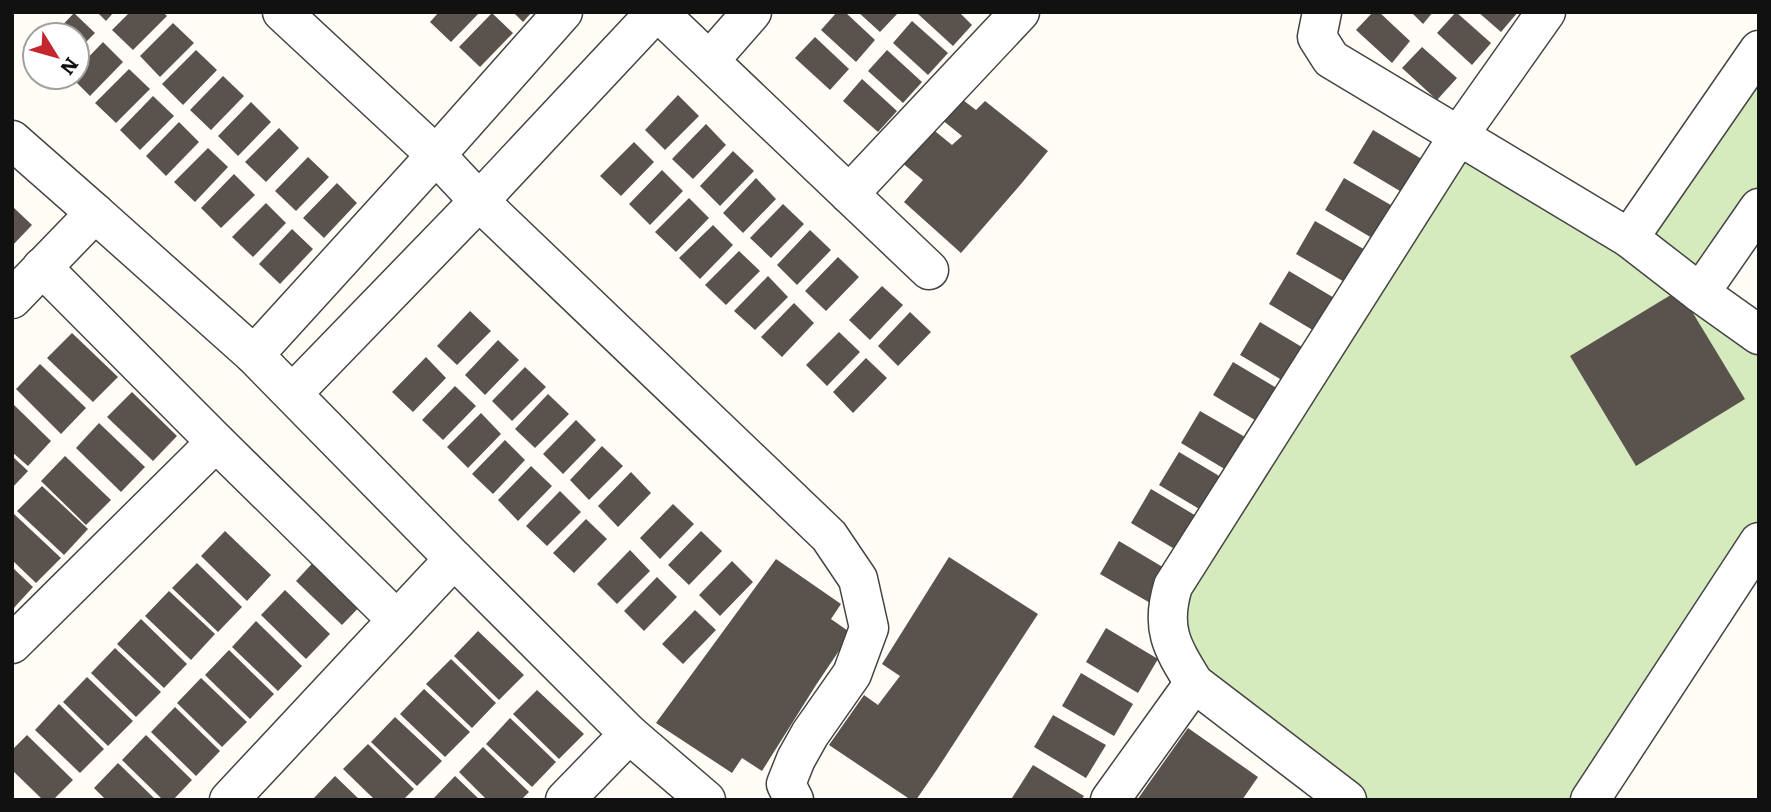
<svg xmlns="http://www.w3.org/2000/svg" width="1771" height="812" viewBox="0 0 1771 812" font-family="Literata,serif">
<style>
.green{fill:#d5ebbd}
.building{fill:#5a524d}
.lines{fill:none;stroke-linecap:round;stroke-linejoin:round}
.minor-casing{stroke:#444;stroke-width:41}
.minor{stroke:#fff;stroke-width:38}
</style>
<rect width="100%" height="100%" fill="#fffdf5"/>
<path class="green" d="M1759 50V208L1701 293 1759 335V540L1588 800H1347L1194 683 1173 586 1459 135 1629 238Z"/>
<g class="building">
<path d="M97 12H114L106 21Z"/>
<path d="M130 12H163L167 16 133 50 112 30Z"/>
<path d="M439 12H480L451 42 430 22Z"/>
<path d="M513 12H532L523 22Z"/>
<path d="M837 12H845L875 40 856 62 821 30Z"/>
<path d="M858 12H899L880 32Z"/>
<path d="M919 12H959L972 25 953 46 918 14Z"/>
<path d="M1373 12H1379L1410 41 1392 63 1356 30Z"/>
<path d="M1411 12H1433L1423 24Z"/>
<path d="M1456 12 1491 43 1472 65 1437 33Z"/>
<path d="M1478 12H1518L1501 32Z"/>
<path d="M74 13 95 33 77 51V35H53Z"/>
<path d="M492 13 513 33 480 67 459 47Z"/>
<path d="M912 21 948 53 928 75 893 43Z"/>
<path d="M173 23 194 43 160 77 140 56Z"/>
<path d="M815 37 849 69 830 90 795 58Z"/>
<path d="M103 42 123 62 90 96 71 77H77V69Z"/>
<path d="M1422 47 1457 78 1437 100 1402 68Z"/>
<path d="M196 50 217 70 183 105 162 84Z"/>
<path d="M887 50 922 82 903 103 868 71Z"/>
<path d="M129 69 150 89 116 123 95 103Z"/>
<path d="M223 76 244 96 211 130 190 110Z"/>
<path d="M862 79 897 111 878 132 843 101Z"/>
<path d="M678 95 699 116 665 150 645 130Z"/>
<path d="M153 96 174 116 140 150 120 130Z"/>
<path d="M959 97 976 110 985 101 1048 151 1021 184 961 253 904 202 923 180 901 162 930 127 952 145 962 136 941 119Z"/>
<path d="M251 102 271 122 238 156 218 136Z"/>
<path d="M179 122 199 142 166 176 146 156Z"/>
<path d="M706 124 726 145 693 179 672 159Z"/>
<path d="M279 128 299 148 266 182 245 162Z"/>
<path d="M1373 130 1425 161 1405 194 1353 163Z"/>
<path d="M634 142 654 162 621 196 600 176Z"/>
<path d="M208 148 228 167 195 202 174 182Z"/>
<path d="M733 151 754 171 720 206 700 186Z"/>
<path d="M308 157 329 177 296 211 275 191Z"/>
<path d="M662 170 683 191 650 225 629 204Z"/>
<path d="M234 174 255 195 221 228 201 208Z"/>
<path d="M756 178 776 199 743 233 723 213Z"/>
<path d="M1344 178 1396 208 1377 241 1325 210Z"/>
<path d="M337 183 357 203 324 238 303 218Z"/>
<path d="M689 198 709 218 676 252 655 232Z"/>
<path d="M266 203 286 223 253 257 232 237Z"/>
<path d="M783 204 804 224 771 258 750 238Z"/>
<path d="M12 206 32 225 12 246Z"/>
<path d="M1315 221 1367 251 1348 284 1296 254Z"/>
<path d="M713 225 733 245 700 279 679 258Z"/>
<path d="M292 229 313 249 280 284 259 264Z"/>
<path d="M810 230 831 250 797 285 777 265Z"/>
<path d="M739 251 760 271 726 305 705 285Z"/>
<path d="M838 257 859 277 826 311 805 291Z"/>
<path d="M1289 271 1341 302 1321 335 1269 304Z"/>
<path d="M768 276 788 297 755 330 734 311Z"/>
<path d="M882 286 903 305 870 340 849 320Z"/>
<path d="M1679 290 1745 399 1636 466 1570 356Z"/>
<path d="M794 303 814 323 782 357 761 337Z"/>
<path d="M470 311 491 331 457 365 437 346Z"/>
<path d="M910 312 931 332 898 366 878 346Z"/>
<path d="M1260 322 1312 353 1292 386 1240 355Z"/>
<path d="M839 332 860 352 827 386 806 365Z"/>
<path d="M72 333 118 377 93 402 47 358Z"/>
<path d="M498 340 519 360 485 395 465 375Z"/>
<path d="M426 357 446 378 413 412 392 392Z"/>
<path d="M866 358 887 378 853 413 833 392Z"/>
<path d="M1233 362 1285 393 1265 426 1213 395Z"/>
<path d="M40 364 86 408 61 434 16 389Z"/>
<path d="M525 367 546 387 512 421 492 401Z"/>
<path d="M455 386 476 406 443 440 422 420Z"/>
<path d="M132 392 177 436 153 461 107 417Z"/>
<path d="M548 394 569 414 535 448 515 429Z"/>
<path d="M12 403 51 441 28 466 12 452Z"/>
<path d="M1200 411 1252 441 1233 474 1181 443Z"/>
<path d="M481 413 501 434 468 468 447 447Z"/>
<path d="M576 420 596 440 563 474 543 454Z"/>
<path d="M99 423 145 467 121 492 76 448Z"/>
<path d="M505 440 525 460 493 494 472 474Z"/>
<path d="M602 446 623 466 589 500 570 480Z"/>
<path d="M1179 452 1231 483 1211 516 1159 485Z"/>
<path d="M12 456 28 471 12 488Z"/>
<path d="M65 456 111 500 86 525 41 481Z"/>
<path d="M531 466 552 486 518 521 498 500Z"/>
<path d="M631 472 651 493 618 527 598 506Z"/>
<path d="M42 486 88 529 64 555 17 511Z"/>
<path d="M1151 489 1203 520 1183 554 1131 523Z"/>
<path d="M560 491 581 512 547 546 526 526Z"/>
<path d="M673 504 694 524 660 559 640 538Z"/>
<path d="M14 514 61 558 36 583 12 560V516Z"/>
<path d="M586 519 607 539 574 573 553 553Z"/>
<path d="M225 531 271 575 247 601 201 556Z"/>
<path d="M701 531 722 551 689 585 668 565Z"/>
<path d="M1119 541 1171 572 1152 604 1100 574Z"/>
<path d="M630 550 650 571 617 604 597 584Z"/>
<path d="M320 555 366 600 342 625 296 581Z"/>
<path d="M949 557 1038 614 936 771 916 800H911L829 745 864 695 878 705 900 676 882 664Z"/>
<path d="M776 559 841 604 831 619 851 633 816 685 762 771 742 758 732 773 656 723Z"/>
<path d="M732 561 753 582 720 616 699 595Z"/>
<path d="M197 563 242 607 218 632 172 588Z"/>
<path d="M12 567 33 587 12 610Z"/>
<path d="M657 577 677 597 644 631 624 611Z"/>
<path d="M285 590 330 634 306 659 261 615Z"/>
<path d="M169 591 215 634 191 660 145 616Z"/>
<path d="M695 610 716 630 683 664 662 644Z"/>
<path d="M141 619 187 664 164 688 117 644Z"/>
<path d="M256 621 302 666 278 691 232 647Z"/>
<path d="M1106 628 1158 659 1138 693 1086 662Z"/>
<path d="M478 631 524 675 499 700 454 656Z"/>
<path d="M115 648 161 692 136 717 91 673Z"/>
<path d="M229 650 274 694 250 719 205 675Z"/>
<path d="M451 659 496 703 472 728 426 684Z"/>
<path d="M1081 673 1133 704 1114 736 1062 706Z"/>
<path d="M87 677 133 721 108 746 63 702Z"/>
<path d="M201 678 247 722 222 747 177 703Z"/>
<path d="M424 689 470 732 445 757 400 714Z"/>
<path d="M537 690 584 734 559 759 513 714Z"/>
<path d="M59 704 104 749 80 773 35 730Z"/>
<path d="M175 707 220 751 196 776 151 732Z"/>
<path d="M1053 715 1106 745 1086 778 1034 747Z"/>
<path d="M395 717 442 761 417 786 371 742Z"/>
<path d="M510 718 556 762 532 787 486 744Z"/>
<path d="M1188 728 1258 777 1242 800H1137Z"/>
<path d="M27 735 73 780 53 800H43L12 770V750Z"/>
<path d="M146 735 192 780 173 800H163L122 760Z"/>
<path d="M368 744 414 789 403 800H375L343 769Z"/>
<path d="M483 747 529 792 521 800H487L459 772Z"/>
<path d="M118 763 156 800H106L94 788Z"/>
<path d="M1033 765 1084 796 1081 800H1015L1012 798Z"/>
<path d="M335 776 360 800H312Z"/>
<path d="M455 776 480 800H432Z"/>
</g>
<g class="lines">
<g class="minor-casing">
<g id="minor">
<path d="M282 12 436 155 479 201 829 536 858 579 869 628 852 674 810 734 796 759 786 784 794 800"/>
<path d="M658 12 929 270"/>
<path d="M1322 12 1317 37 1331 59 1629 238 1700 293 1759 335"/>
<path d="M710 60 752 12"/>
<path d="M12 140 95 213 12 299"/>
<path d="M849 194 1020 12"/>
<path d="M95 213 254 355 454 559 229 800"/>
<path d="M1629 238 1759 50"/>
<path d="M42 267 216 442 397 620"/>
<path d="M1700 293 1759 208"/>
<path d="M254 355 436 155 563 12"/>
<path d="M293 393 479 201 656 12"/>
<path d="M454 559 629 734 706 800"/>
<path d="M12 644 216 442"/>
<path d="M565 800 629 734"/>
<path d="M1110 800 1194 683"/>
<path d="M1347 800 1194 683C1172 647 1160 629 1173 586L1459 135 1546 12"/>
<path d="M1590 800 1759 542"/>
</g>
</g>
<use href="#minor" class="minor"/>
</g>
<rect width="1771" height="812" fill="none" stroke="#111111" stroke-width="28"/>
<g transform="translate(56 56) rotate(127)"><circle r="33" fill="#ffffff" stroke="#a0a0a0" stroke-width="2"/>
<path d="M0-5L12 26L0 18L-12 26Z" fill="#c4262e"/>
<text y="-10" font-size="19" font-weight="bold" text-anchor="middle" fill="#111111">N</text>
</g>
</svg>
